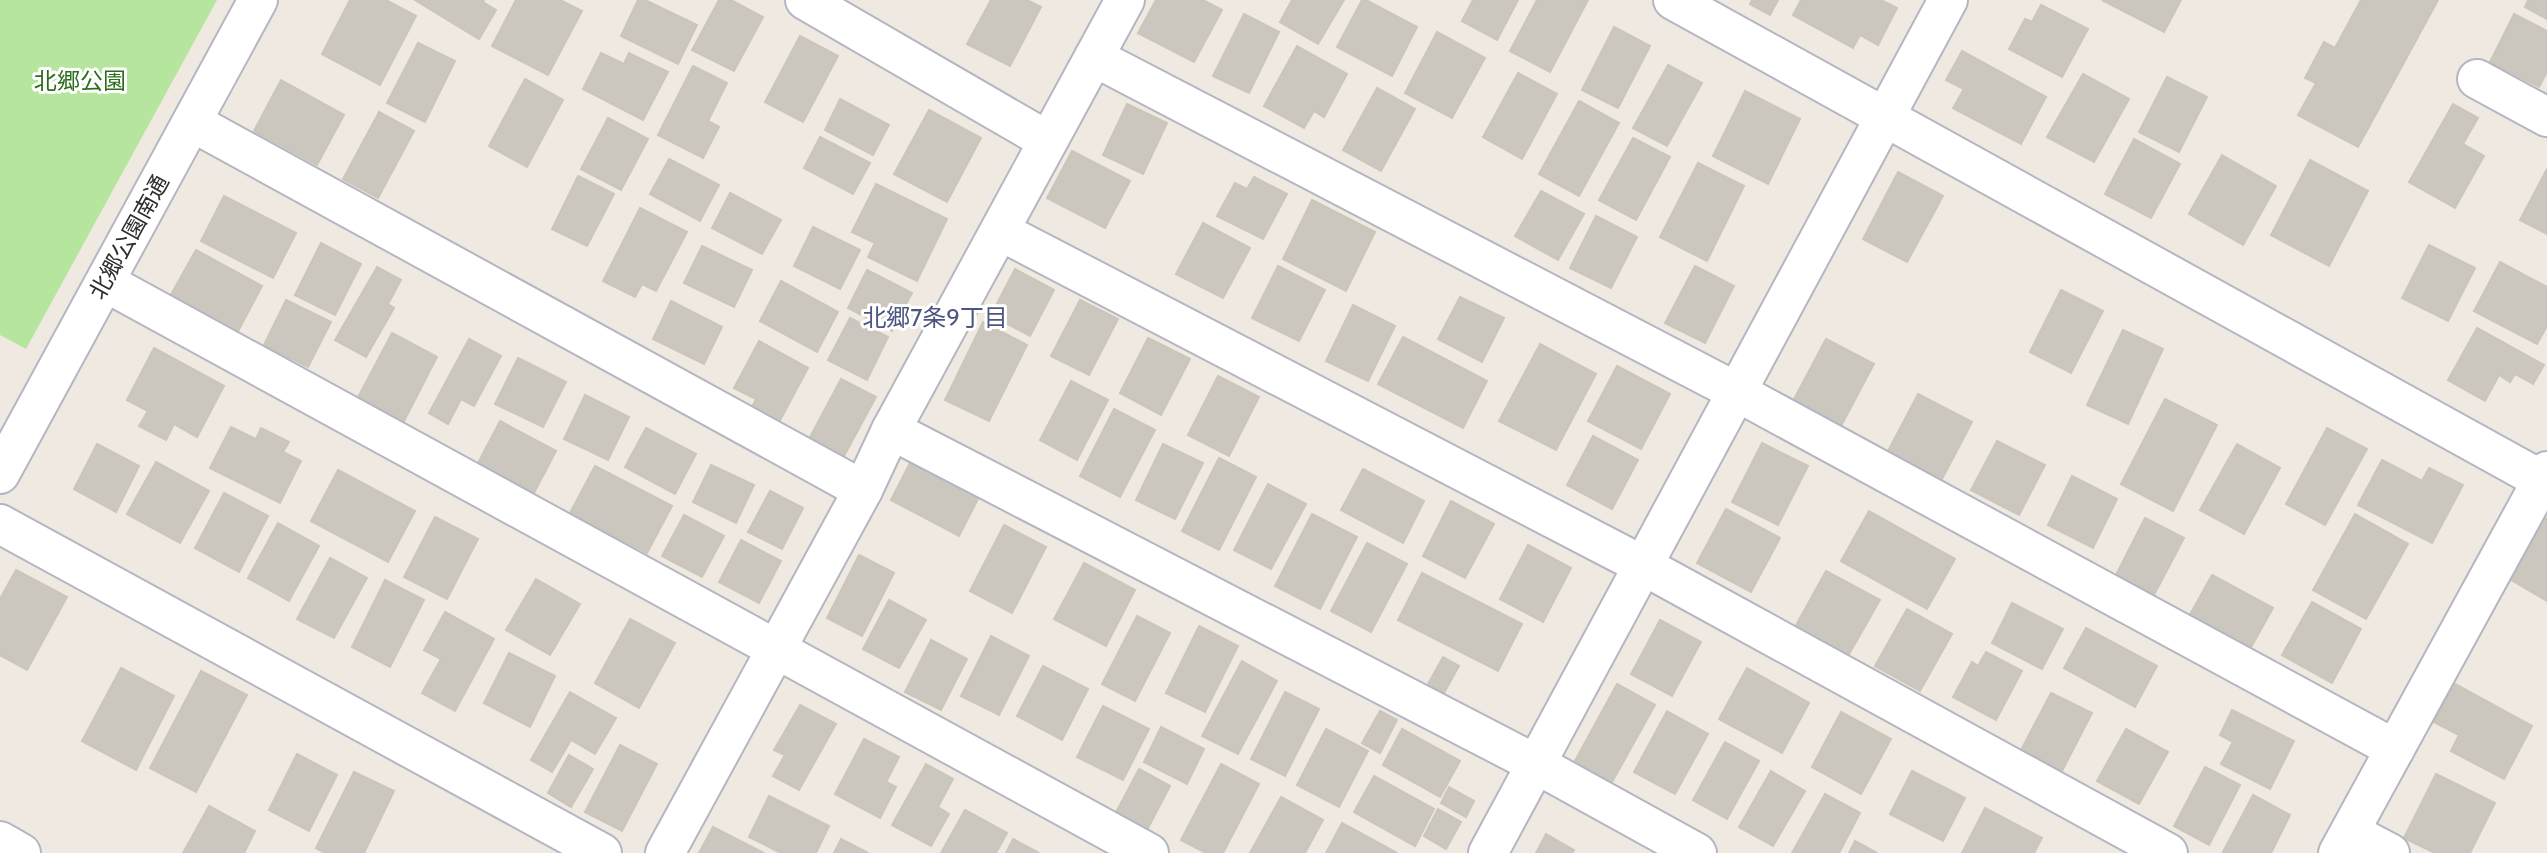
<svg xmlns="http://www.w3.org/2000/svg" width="2547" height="853" viewBox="0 0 2547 853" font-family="Cabin,'Noto Sans JP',sans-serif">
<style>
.green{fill:#b6e59e}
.building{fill:#cbc7bf;stroke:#cbc5ba;stroke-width:2}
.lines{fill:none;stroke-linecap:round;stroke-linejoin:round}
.street-casing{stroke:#b4b7c1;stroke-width:42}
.secondary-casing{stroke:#b4b7c1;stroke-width:42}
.street{stroke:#fff;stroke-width:38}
.secondary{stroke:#fff;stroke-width:38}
.labels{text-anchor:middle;stroke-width:6;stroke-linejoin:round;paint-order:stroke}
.park-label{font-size:23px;fill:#2c6e1b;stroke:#fff}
.street-label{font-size:23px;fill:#2e2e2e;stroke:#fff}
.neighbourhood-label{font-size:24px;fill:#4d5680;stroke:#fff}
</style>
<rect width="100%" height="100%" fill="#efe9e1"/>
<path class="green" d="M0 0H217L26 349 0 335Z"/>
<g class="building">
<path d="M350 0H386L416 16 380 85 322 54Z"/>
<path d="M415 0H484L483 2 496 10 479 39Z"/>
<path d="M516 0H560L582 11 548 75 492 46Z"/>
<path d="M638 0H645L697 25 678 64 621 36Z"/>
<path d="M719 0H731L763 17 734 71 692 50Z"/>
<path d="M991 0H1027L1041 7 1010 66 967 44Z"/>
<path d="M1156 0H1203L1222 10 1194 62 1138 33Z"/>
<path d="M1292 0H1344L1318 44 1280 22Z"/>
<path d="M1362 0H1366L1417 27 1392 76 1337 47Z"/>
<path d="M1473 0H1518L1497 40 1462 21Z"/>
<path d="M1537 0H1588L1550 72 1510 51Z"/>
<path d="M1752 0H1778L1770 15 1750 4Z"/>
<path d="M1801 0H1881L1897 8 1878 45 1860 35 1853 48 1793 15Z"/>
<path d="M2102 0H2181L2164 32Z"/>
<path d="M2361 0H2438L2358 147 2298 115 2316 83 2305 78 2324 42 2335 48Z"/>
<path d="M2528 0H2547V19L2525 7Z"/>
<path d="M2041 5 2088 29 2062 77 2009 49 2025 19 2032 22Z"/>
<path d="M1244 14 1279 32 1249 93 1213 76Z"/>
<path d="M2514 14 2547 31V72L2539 87 2490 62Z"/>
<path d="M1614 27 1650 46 1618 108 1582 90Z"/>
<path d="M1437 32 1485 58 1452 118 1405 93Z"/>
<path d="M800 36 838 56 803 122 765 102Z"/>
<path d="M418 43 455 61 425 122 387 103Z"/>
<path d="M1297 46 1347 74 1324 117 1314 111 1304 128 1264 106Z"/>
<path d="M1962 51 2046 97 2021 144 1953 108 1964 89 1946 80Z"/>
<path d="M601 53 624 64 629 53 668 72 643 120 583 89Z"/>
<path d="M1668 65 1702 83 1667 146 1633 128Z"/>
<path d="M693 66 727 83 708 121 719 127 703 158 658 135Z"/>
<path d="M1518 73 1557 94 1522 159 1483 137Z"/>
<path d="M2083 74 2129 99 2094 162 2047 137Z"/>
<path d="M2167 77 2207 97 2179 152 2139 132Z"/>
<path d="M525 79 563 100 527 167 489 146Z"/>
<path d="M281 80 344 115 317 165 254 131Z"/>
<path d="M1377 88 1415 109 1381 171 1343 150Z"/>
<path d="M1745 91 1800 119 1768 184 1713 156Z"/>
<path d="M840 99 889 125 873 155 825 130Z"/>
<path d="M1579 101 1619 123 1579 196 1539 174Z"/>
<path d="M1127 104 1167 123 1143 174 1103 155Z"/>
<path d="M2453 104 2478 118 2463 144 2484 156 2455 208 2409 182Z"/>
<path d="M929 110 981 138 947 202 894 174Z"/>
<path d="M379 112 414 131 378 198 343 179Z"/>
<path d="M608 118 648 139 621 190 581 169Z"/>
<path d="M820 137 870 163 853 194 804 168Z"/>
<path d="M1633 138 1670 157 1636 220 1599 200Z"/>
<path d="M2134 139 2180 164 2151 218 2105 194Z"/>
<path d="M1072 151 1130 181 1105 228 1047 198Z"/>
<path d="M2222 155 2276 186 2243 245 2189 214Z"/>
<path d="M669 159 719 185 700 221 650 194Z"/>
<path d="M2310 160 2368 191 2329 266 2271 235Z"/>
<path d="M1698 163 1744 186 1707 261 1660 237Z"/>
<path d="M2547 169V234L2520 220Z"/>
<path d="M1898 172 1943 196 1907 262 1863 239Z"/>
<path d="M578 176 614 194 587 246 552 229Z"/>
<path d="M1254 177 1287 194 1263 239 1217 216 1235 183 1247 189Z"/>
<path d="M876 184 947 219 917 281 868 257 875 243 852 232Z"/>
<path d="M1541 191 1584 214 1558 260 1515 236Z"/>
<path d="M730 193 781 220 762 254 712 228Z"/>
<path d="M224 196 296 233 273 278 201 241Z"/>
<path d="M1312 200 1375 232 1346 291 1283 259Z"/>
<path d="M640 208 687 232 656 291 642 284 635 297 603 281Z"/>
<path d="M1596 216 1637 237 1611 288 1570 268Z"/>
<path d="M1203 223 1250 248 1223 298 1176 274Z"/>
<path d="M813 227 860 250 840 289 794 266Z"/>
<path d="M321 243 361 264 335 315 295 295Z"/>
<path d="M2429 245 2475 268 2448 321 2402 298Z"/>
<path d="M702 246 752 270 734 307 684 283Z"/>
<path d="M196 250 262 286 236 335 169 298Z"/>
<path d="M2500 262 2547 287V326L2537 344 2474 311Z"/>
<path d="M1278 266 1325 290 1299 341 1252 318Z"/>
<path d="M1695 266 1734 286 1705 343 1665 323Z"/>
<path d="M377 267 401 280 388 304 394 308 366 357 335 340Z"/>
<path d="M1015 269 1054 290 1030 336 991 315Z"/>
<path d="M867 270 912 293 892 331 848 308Z"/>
<path d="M781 281 838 312 817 352 760 321Z"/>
<path d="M2061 290 2103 311 2071 373 2030 352Z"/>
<path d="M1460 297 1504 318 1482 362 1438 339Z"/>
<path d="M286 300 331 322 308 367 264 345Z"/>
<path d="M1080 300 1118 319 1089 375 1051 356Z"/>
<path d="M671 301 722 327 704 364 653 339Z"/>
<path d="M1353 305 1395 326 1368 381 1326 361Z"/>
<path d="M850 318 888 337 867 380 828 360Z"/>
<path d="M983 322 1027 345 989 421 945 400Z"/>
<path d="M2477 328 2544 365 2533 384 2515 374 2510 382 2499 375 2485 401 2448 380Z"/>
<path d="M2123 330 2163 349 2128 424 2087 405Z"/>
<path d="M392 333 437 357 401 427 355 403Z"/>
<path d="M1403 337 1487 381 1463 428 1378 384Z"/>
<path d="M1148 338 1190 359 1161 415 1120 393Z"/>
<path d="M469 339 501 356 474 406 461 399 448 424 429 413Z"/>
<path d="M1826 339 1874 364 1841 426 1793 401Z"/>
<path d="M759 341 808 368 776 428 749 413 756 399 734 388Z"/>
<path d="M1540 344 1596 374 1556 450 1499 421Z"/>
<path d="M154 348 224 386 197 437 174 424 166 440 139 426 148 411 127 400Z"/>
<path d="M518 358 566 382 543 427 495 404Z"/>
<path d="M1617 366 1670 394 1641 449 1588 421Z"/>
<path d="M1218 376 1259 397 1229 456 1188 435Z"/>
<path d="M841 379 876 397 843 458 809 439Z"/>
<path d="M1071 381 1108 400 1077 460 1040 440Z"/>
<path d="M1918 394 1972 422 1941 481 1887 453Z"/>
<path d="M585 395 629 417 608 460 564 439Z"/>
<path d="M2165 399 2217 425 2173 511 2121 484Z"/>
<path d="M1114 409 1155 430 1120 497 1080 476Z"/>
<path d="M500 421 556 451 534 493 478 463Z"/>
<path d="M231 427 256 439 261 428 289 442 283 452 301 461 280 503 210 468Z"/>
<path d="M646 428 696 454 675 494 625 467Z"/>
<path d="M2327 428 2367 449 2325 525 2286 504Z"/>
<path d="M1593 436 1638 460 1612 509 1567 485Z"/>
<path d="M1997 441 2045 465 2019 515 1971 490Z"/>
<path d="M1762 443 1808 466 1778 525 1732 502Z"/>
<path d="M97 444 139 466 116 512 74 489Z"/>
<path d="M1163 444 1203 463 1175 519 1136 500Z"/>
<path d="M2237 444 2280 468 2244 534 2200 510Z"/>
<path d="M913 457 981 493 959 536 891 500Z"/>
<path d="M1219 458 1256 477 1219 550 1182 531Z"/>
<path d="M2382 460 2422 481 2429 468 2463 485 2432 543 2358 505Z"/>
<path d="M156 462 209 491 180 543 127 514Z"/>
<path d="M711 465 754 485 736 523 693 502Z"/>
<path d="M595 466 672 506 647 553 570 513Z"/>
<path d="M1363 469 1424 501 1403 543 1341 510Z"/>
<path d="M338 470 415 511 388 562 311 521Z"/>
<path d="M2072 476 2117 499 2093 548 2048 525Z"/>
<path d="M1268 484 1306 504 1271 569 1234 550Z"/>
<path d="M770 491 803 508 782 549 748 532Z"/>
<path d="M224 493 268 516 239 572 195 548Z"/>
<path d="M1451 501 1494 524 1465 578 1423 556Z"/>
<path d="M1726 509 1780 538 1751 592 1697 563Z"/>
<path d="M1869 511 1955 559 1927 609 1841 561Z"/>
<path d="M1312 514 1357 537 1320 609 1275 586Z"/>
<path d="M2355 514 2408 544 2366 619 2313 590Z"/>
<path d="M684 515 724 536 702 577 662 556Z"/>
<path d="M435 517 478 539 447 599 404 577Z"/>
<path d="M2145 518 2184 538 2154 595 2116 575Z"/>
<path d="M2546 518 2547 519V601L2511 580Z"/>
<path d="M278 523 319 546 289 601 248 578Z"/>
<path d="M1004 525 1046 547 1012 613 970 591Z"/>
<path d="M741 540 781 561 759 603 719 582Z"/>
<path d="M1367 543 1407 564 1371 632 1331 611Z"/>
<path d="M1528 545 1571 568 1543 622 1500 599Z"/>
<path d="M859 555 894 573 862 636 827 618Z"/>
<path d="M330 558 367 578 334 638 297 619Z"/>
<path d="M1084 563 1135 590 1106 646 1054 619Z"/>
<path d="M16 570 67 597 27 670 0 655V599Z"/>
<path d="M1826 571 1880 600 1848 656 1795 627Z"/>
<path d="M1422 573 1522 624 1498 671 1398 620Z"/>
<path d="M2212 575 2273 608 2249 651 2188 618Z"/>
<path d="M536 579 580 604 550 655 506 630Z"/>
<path d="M385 580 424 600 390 667 352 647Z"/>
<path d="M889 600 926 620 899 668 863 649Z"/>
<path d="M2312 602 2361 629 2332 683 2282 655Z"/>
<path d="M2012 603 2063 629 2042 669 1992 643Z"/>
<path d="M1907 609 1952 634 1920 691 1875 666Z"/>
<path d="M445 612 494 639 455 711 422 693 441 659 424 650Z"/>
<path d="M1137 616 1170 633 1135 701 1102 684Z"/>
<path d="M630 619 675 643 639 708 595 683Z"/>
<path d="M1660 620 1701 642 1672 696 1631 674Z"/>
<path d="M1199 626 1238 646 1205 712 1166 693Z"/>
<path d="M2086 628 2157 666 2135 707 2064 668Z"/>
<path d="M991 636 1029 656 999 715 961 696Z"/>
<path d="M931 640 967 659 941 710 905 692Z"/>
<path d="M1986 652 2022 671 1996 720 1953 697 1972 662 1978 666Z"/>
<path d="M509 653 555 676 530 727 484 703Z"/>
<path d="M1443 657 1459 666 1444 693 1428 684Z"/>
<path d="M1242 661 1277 681 1238 754 1202 736Z"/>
<path d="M1043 666 1088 689 1062 740 1017 716Z"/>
<path d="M121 668 174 696 136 770 82 741Z"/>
<path d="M1747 668 1809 703 1782 753 1719 719Z"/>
<path d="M201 671 247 695 196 792 150 768Z"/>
<path d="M1617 684 1655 705 1607 791 1570 770Z"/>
<path d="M2455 684 2532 726 2504 779 2451 751 2459 735 2434 722Z"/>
<path d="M570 692 616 718 595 754 571 740 552 772 531 760Z"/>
<path d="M1285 692 1319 709 1285 776 1251 759Z"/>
<path d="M2051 693 2092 713 2062 771 2021 750Z"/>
<path d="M800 705 836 724 799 790 773 776 785 755 774 750Z"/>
<path d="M1103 706 1149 729 1123 780 1077 757Z"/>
<path d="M2232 710 2294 741 2270 789 2221 764 2233 742 2220 735Z"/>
<path d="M1380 711 1397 720 1380 753 1362 743Z"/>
<path d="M1667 711 1708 734 1675 794 1634 772Z"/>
<path d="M1841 712 1891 739 1861 794 1812 767Z"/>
<path d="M1161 727 1204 749 1187 784 1144 762Z"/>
<path d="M1326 729 1368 751 1339 807 1297 785Z"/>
<path d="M1402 729 1460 761 1440 797 1383 765Z"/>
<path d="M2126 729 2168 752 2139 804 2097 781Z"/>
<path d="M864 739 899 757 886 782 896 787 880 818 835 794Z"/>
<path d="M1725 742 1759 761 1727 819 1693 800Z"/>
<path d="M620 745 657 764 622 831 585 812Z"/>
<path d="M297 754 337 775 309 831 269 810Z"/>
<path d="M569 755 593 769 571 807 548 793Z"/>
<path d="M926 764 953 779 938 807 949 814 931 846 892 825Z"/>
<path d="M1221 764 1259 784 1223 853H1206L1181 840Z"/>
<path d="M2205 767 2240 785 2209 845 2174 826Z"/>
<path d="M1139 769 1170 786 1146 832 1114 816Z"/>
<path d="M1771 771 1805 791 1773 846 1739 827Z"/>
<path d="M1912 771 1965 798 1943 841 1890 814Z"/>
<path d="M354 772 394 791 364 853H325L316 848Z"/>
<path d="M2436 774 2495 803 2470 853H2435L2404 838Z"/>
<path d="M1374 776 1434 809 1415 846 1354 812Z"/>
<path d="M1449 787 1474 801 1466 817 1441 803Z"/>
<path d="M1825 794 1860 813 1839 853H1792Z"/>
<path d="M2253 795 2290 815 2271 853H2226L2223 852Z"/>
<path d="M769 796 829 826 816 853H781L749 837Z"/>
<path d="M1281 797 1323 820 1305 853H1250Z"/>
<path d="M209 806 255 831 244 853H183Z"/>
<path d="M1985 808 2042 838 2034 853H1962Z"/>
<path d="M1438 809 1461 822 1446 849 1424 836Z"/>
<path d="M965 810 1007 833 996 853H941Z"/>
<path d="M1342 823 1397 853H1326Z"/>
<path d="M713 827 764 853H699Z"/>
<path d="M1546 834 1574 850 1572 853H1536Z"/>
<path d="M841 839 868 853H834Z"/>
<path d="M1013 839 1039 853H1006Z"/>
<path d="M1855 841 1877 853H1849Z"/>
</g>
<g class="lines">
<g class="street-casing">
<g id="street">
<path d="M805 0 1048 141"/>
<path d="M1673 0 2547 483"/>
<path d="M1094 57 1737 392 2395 749"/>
<path d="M2477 79 2547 117"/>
<path d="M192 122 863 490"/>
<path d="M1000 231 1644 566 2168 853"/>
<path d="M105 282 1149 853"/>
<path d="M891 430 1536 764 1697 853"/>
<path d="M0 524 602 853"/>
<path d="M2350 832 2390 853"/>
<path d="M0 841 21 853"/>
<path d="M665 853 863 490 891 430 1125 0"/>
<path d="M1488 853 1948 0"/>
<path d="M2338 853 2547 471"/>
</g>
</g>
<g class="secondary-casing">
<path id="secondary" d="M0 474 258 0"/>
</g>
<use href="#street" class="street"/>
<use href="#secondary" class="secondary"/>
</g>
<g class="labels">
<g class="park-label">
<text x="80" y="89">北郷公園</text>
</g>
<g class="street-label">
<text transform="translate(129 237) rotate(-61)" y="8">北郷公園南通</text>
</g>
<g class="neighbourhood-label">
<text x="935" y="326">北郷7条9丁目</text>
</g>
</g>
</svg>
